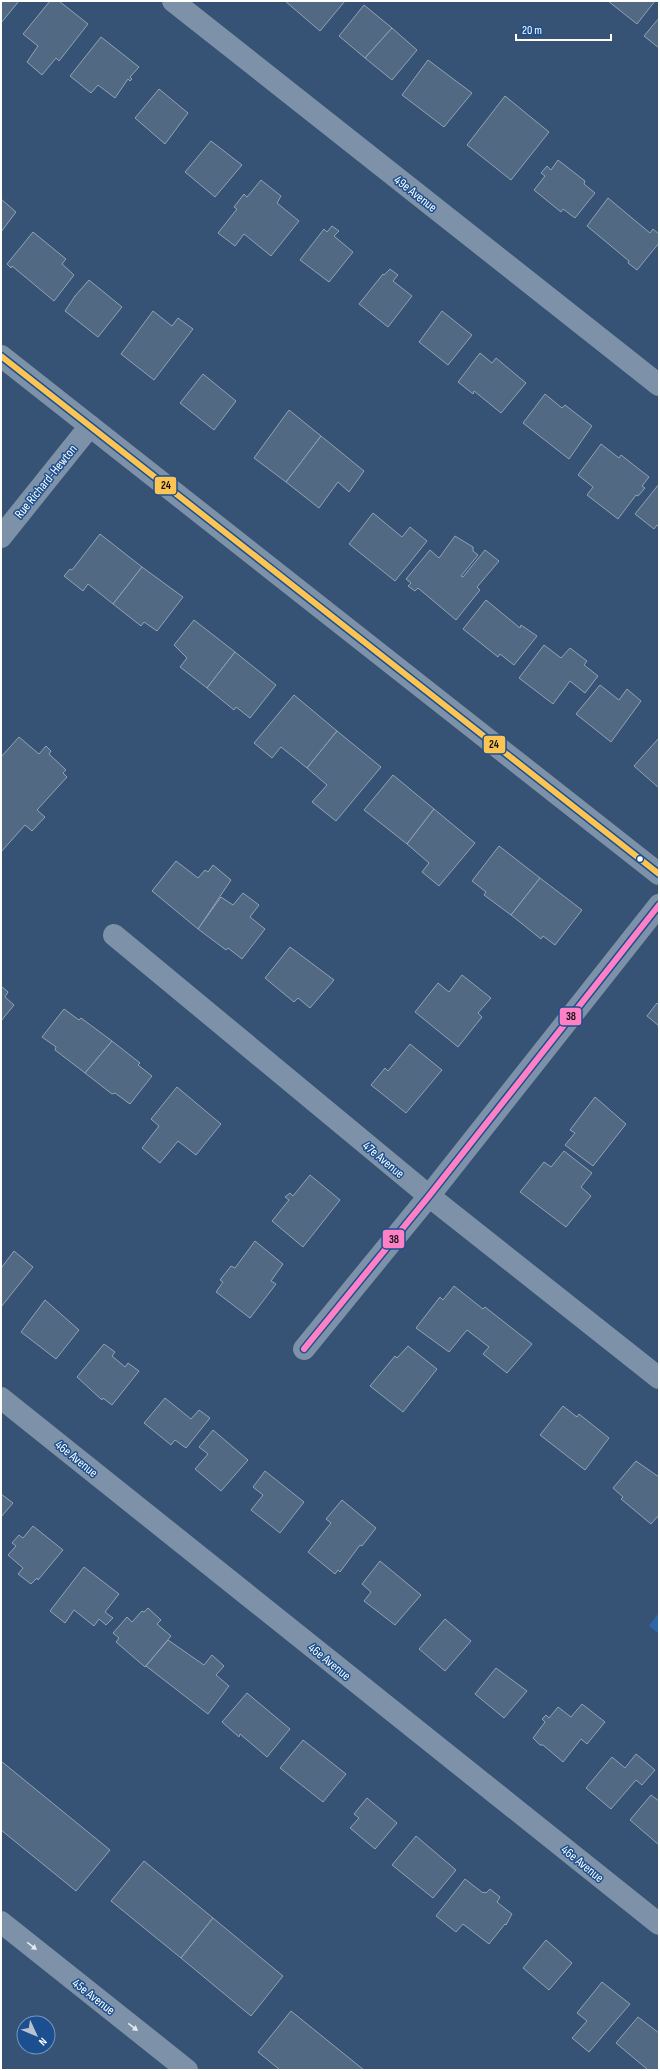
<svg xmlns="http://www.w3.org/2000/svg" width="660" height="2071" viewBox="0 0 660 2071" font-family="'Sofia Sans Condensed',sans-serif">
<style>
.green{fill:#2f66a5}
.building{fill:#526984;stroke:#92a2b6}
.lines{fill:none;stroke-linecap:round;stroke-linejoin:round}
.street{stroke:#7d92a8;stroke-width:22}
.bus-1-casing{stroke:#1b4f8f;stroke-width:9}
.bus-2-casing{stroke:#1b4f8f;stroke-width:9}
.bus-1{stroke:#fcc553;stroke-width:6}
.bus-2{stroke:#ff80c5;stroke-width:6}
.oneway{fill:#e5e9ee}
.bus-dot{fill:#fff;stroke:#1b4f8f;stroke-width:1.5}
.labels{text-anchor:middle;stroke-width:3;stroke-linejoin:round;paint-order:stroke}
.street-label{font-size:13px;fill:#fff;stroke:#1b4f8f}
.line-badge{stroke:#1b4f8f;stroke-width:1.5}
.pale-badge-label{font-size:11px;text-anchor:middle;font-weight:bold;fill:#111}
</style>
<rect width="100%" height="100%" fill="#365274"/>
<path class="green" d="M659 1612V1634L649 1626Z"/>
<g class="building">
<path d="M1 1H19L1 23Z"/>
<path d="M50 1H59L88 24 59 61 56 58 42 75 27 62 38 46 23 34Z"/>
<path d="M285 1H345L320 31Z"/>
<path d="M608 1H655L637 24Z"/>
<path d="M364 5 392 28 365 58 339 36Z"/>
<path d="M659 18V48L644 36Z"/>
<path d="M392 28 417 50 392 80 365 58Z"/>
<path d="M101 37 139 67 130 77 132 79 130 81 128 79 115 98 98 85 91 93 70 76Z"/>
<path d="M428 60 472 93 444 127 402 95Z"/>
<path d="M159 89 188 113 165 144 135 118Z"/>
<path d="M505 96 549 132 511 180 467 145Z"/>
<path d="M211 141 242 165 215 197 185 172Z"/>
<path d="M558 160 585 181 584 184 595 193 575 218 563 209 561 212 534 190 545 176 541 173 547 166 551 170Z"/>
<path d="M261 180 281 196 277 203 299 221 271 256 244 234 235 246 218 233 237 209 234 207 244 194 247 197Z"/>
<path d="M608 198 650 233 653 229 659 234V243L637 270 628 263 629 261 587 226Z"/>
<path d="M1 199 16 212 1 232Z"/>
<path d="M332 226 339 231 334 236 353 252 329 282 300 260 324 229 327 232Z"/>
<path d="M33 232 66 259 62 264 74 275 54 301 12 266 11 268 7 264Z"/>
<path d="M390 269 398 275 393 281 412 296 388 327 359 304 383 274 384 275Z"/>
<path d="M89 280 122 307 98 337 65 311 75 296Z"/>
<path d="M153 311 172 326 178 318 193 329 154 380 121 354Z"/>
<path d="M442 311 472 335 448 365 419 342Z"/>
<path d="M480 353 492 363 496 358 526 383 501 413 474 391 473 394 458 382Z"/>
<path d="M203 374 236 401 214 430 180 403Z"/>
<path d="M545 394 562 408 565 405 592 426 569 459 523 423Z"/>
<path d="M289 410 321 436 286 482 254 458Z"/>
<path d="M321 436 364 471 349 492 338 482 319 508 286 482Z"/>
<path d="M601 444 619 458 621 455 649 477 642 486 645 488 638 496 636 495 618 519 587 495 593 487 578 475Z"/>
<path d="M659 484V527L657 525 654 529 635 514Z"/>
<path d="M373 513 402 537 410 527 427 541 395 581 349 544Z"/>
<path d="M100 534 142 567 113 604 88 584 83 591 64 576 70 569 72 570Z"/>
<path d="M455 536 473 547V551L478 555 461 576 463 577 485 550 499 561 477 587 480 590 456 620 418 588 415 591 408 586 411 583 406 579 430 550 439 558Z"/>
<path d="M142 567 183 597 157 631 144 622 141 626 113 604Z"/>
<path d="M486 600 520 628 521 625 537 636 514 665 500 654 498 657 463 629Z"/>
<path d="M194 620 235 652 207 688 180 667 187 658 174 645Z"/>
<path d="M544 645 561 658 570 648 587 661 584 665 598 676 585 693 570 681 553 704 519 678Z"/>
<path d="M235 652 276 685 250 718 236 707 234 710 207 688Z"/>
<path d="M600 685 619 700 627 689 641 701 611 742 576 714Z"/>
<path d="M294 695 337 731 307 768 281 747 272 758 254 743Z"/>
<path d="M337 731 381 767 336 821 312 802 327 785 307 768Z"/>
<path d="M19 737 39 754 46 746 51 751 49 754 66 770 63 773 67 777 37 810 45 817 32 831 25 825 1 852V757Z"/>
<path d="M658 739 659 740V788L634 766Z"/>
<path d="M393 775 434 809 407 844 364 810Z"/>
<path d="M434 809 475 843 439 886 422 872 429 863 407 844Z"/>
<path d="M499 846 540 878 511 915 484 895 486 892 472 881Z"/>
<path d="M176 861 198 878 205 870 208 872 213 865 231 880 198 929 152 891Z"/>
<path d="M540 878 582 910 555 945 543 936 541 939 511 915Z"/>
<path d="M243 893 259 905 250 917 265 929 242 959 228 948 226 950 198 929 221 897 233 905Z"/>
<path d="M290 947 334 980 310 1008 298 998 294 1002 265 978Z"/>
<path d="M462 975 491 998 478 1013 482 1017 458 1047 415 1012 438 983 449 992Z"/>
<path d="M1 986 8 992 5 997 14 1005 1 1021Z"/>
<path d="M657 1003 659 1005V1026L647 1016Z"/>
<path d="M64 1009 79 1020 81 1018 112 1041 85 1073 55 1050 56 1047 42 1037Z"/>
<path d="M112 1041 140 1063 138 1065 152 1076 130 1104 115 1093 112 1094 85 1073Z"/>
<path d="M410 1044 442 1070 406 1113 371 1085 385 1068 388 1071Z"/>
<path d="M177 1087 221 1124 196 1155 178 1141 160 1163 142 1148 159 1126 151 1119Z"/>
<path d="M595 1097 626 1124 593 1166 565 1145 575 1133 570 1130Z"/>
<path d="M564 1151 592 1173 581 1187 591 1196 566 1227 520 1192 544 1162 551 1167Z"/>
<path d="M310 1175 340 1200 303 1247 272 1221 289 1200 285 1197 290 1193 293 1196Z"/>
<path d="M255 1241 283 1264 271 1281 276 1284 250 1318 216 1292 223 1282 220 1280 231 1266 235 1268Z"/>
<path d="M14 1251 33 1267 1 1307V1266L2 1267Z"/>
<path d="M454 1286 483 1309 485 1307 532 1344 507 1373 483 1354 489 1347 467 1330 449 1352 416 1328 440 1297 443 1300Z"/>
<path d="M45 1300 79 1330 56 1359 21 1332Z"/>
<path d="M104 1344 115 1352 112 1356 125 1367 128 1363 139 1371 112 1405 103 1398 102 1400 77 1377Z"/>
<path d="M408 1346 437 1369 403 1412 370 1386 395 1356 397 1358Z"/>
<path d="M165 1398 191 1419 199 1410 210 1418 186 1448 175 1440 171 1445 144 1423Z"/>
<path d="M563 1406 577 1417 579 1414 609 1438 585 1470 540 1435Z"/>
<path d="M213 1430 248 1460 221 1491 195 1469 208 1454 199 1447Z"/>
<path d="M636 1461 659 1477V1515L651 1524 621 1499 623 1497 613 1488Z"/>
<path d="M265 1471 304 1502 280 1533 251 1510 263 1495 253 1487Z"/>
<path d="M1 1494 13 1503 1 1517Z"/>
<path d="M342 1500 376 1528 362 1546 360 1545 340 1572 338 1570 335 1574 308 1552 331 1523 326 1519Z"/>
<path d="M33 1526 63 1550 38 1580 37 1578 31 1584 18 1574 23 1568 8 1555 16 1546 12 1543 19 1535 23 1538Z"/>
<path d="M380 1561 421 1595 395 1625 364 1601 371 1592 362 1584Z"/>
<path d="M84 1567 119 1594 105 1612 113 1618 106 1625 99 1619 94 1626 74 1610 65 1623 50 1611Z"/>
<path d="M148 1608 161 1620 157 1624 171 1636 145 1667 116 1642 119 1638 113 1633 127 1617 132 1622 142 1611 144 1612Z"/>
<path d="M445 1619 471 1641 445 1671 419 1649Z"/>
<path d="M168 1640 204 1665 212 1655 224 1666 216 1675 229 1686 208 1714 146 1666Z"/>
<path d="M496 1668 527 1691 504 1718 475 1694Z"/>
<path d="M247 1693 290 1729 267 1757 240 1734 239 1737 222 1722Z"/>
<path d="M582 1704 605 1722 587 1744 581 1739 563 1762 543 1745H540L533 1738 545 1722 542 1719 546 1715 549 1718 558 1707 571 1717Z"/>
<path d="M303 1740 346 1774 323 1802 280 1768Z"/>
<path d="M636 1754 655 1770 642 1785 636 1780 611 1809 586 1788 612 1757 625 1768Z"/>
<path d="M1 1761 110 1850 76 1891 1 1830Z"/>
<path d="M651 1795 659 1801V1845L630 1820Z"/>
<path d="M367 1798 397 1823 375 1849 350 1828 359 1818 354 1814Z"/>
<path d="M416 1836 456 1870 433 1898 392 1865Z"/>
<path d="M144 1861 213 1918 181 1958 111 1901Z"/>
<path d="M465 1879 483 1893 484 1892 486 1893 490 1889 500 1897 497 1902 512 1914 506 1925 505 1924 489 1944 463 1924 456 1932 436 1916Z"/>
<path d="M213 1918 283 1976 251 2016 181 1958Z"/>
<path d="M546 1940 572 1963 549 1990 523 1968Z"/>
<path d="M602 1982 630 2004 589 2052 572 2038 587 2021 577 2013Z"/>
<path d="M291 2011 364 2070H280L258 2052Z"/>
<path d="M638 2017 659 2033V2070H648L616 2043Z"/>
</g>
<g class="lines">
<g class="street">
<path d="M173 1 659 385"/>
<path d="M1 356 659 874"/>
<path d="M1 537 90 426"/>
<path d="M114 935 429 1196 659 1378"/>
<path d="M304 1349 429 1196 659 905"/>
<path d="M1 1398 659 1924"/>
<path d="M1 1922 187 2070"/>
</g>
<g class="bus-1-casing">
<path id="bus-1" d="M1 356 659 874"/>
</g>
<g class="bus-2-casing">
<path id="bus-2" d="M304 1349 429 1196 659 905"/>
</g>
<use href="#bus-1" class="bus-1"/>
<use href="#bus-2" class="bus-2"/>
</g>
<defs><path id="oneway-solid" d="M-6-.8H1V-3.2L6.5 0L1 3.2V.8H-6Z"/></defs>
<g class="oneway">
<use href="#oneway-solid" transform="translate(32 1946) rotate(38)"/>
<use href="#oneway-solid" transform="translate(133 2027) rotate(38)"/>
</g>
<circle class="bus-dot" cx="640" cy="859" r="3.5"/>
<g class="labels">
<g class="street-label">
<text transform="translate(416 193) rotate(38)" y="5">49e Avenue</text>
<text transform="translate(45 481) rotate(-51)" y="5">Rue Richard-Hewton</text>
<text transform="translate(384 1159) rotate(40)" y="5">47e Avenue</text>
<text transform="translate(77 1458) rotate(39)" y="5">46e Avenue</text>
<text transform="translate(330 1661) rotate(39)" y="5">46e Avenue</text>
<text transform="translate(583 1863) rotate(39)" y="5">46e Avenue</text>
<text transform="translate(94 1996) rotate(38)" y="5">45e Avenue</text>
</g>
</g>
<g class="line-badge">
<rect x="154" y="476" width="23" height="19" rx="4" fill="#fcc553"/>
<rect x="483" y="735" width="23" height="19" rx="4" fill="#fcc553"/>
<rect x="559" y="1007" width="23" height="19" rx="4" fill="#ff80c5"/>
<rect x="382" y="1229" width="23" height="20" rx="4" fill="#ff80c5"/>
</g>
<g class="pale-badge-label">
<text x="166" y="489">24</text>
<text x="494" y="748">24</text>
<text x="571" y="1020">38</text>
<text x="394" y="1243">38</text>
</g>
<rect width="660" height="2071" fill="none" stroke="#ffffff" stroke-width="4"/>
<g transform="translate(36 2035) rotate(134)"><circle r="19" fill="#1b4f8f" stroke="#7695bc"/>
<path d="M0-3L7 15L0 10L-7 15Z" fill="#b9c2ce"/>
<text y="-6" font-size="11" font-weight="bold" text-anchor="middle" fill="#ffffff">N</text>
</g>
<path d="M516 34v6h95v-6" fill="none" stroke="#ffffff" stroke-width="2"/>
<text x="522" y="34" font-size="12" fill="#ffffff" stroke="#1b4f8f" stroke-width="3" paint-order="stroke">20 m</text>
</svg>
